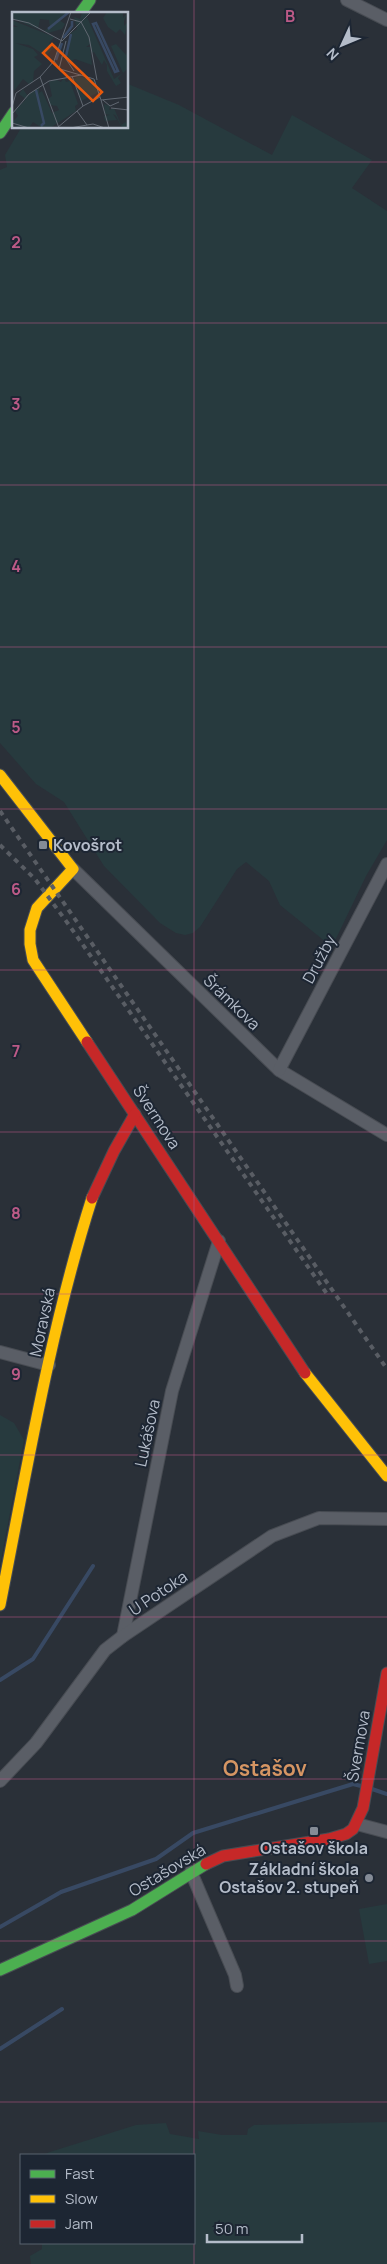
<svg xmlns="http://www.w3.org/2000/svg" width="387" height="2264" viewBox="0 0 387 2264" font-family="Manrope,sans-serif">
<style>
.green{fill:#273a3e}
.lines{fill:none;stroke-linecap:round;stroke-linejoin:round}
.stream{stroke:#384963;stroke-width:4}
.street-casing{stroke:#484c53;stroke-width:14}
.fast-casing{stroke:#484c53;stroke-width:13}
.slow-casing{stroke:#484c53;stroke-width:13}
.jam-casing{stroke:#484c53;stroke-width:13}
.street{stroke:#5a5e66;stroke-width:12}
.fast{stroke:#4caf50;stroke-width:11}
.slow{stroke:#ffc107;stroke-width:11}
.jam{stroke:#c62828;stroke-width:11}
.rail{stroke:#595d64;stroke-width:4;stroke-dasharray:5 5;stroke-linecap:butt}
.grid{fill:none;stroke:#bc5a87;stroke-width:1;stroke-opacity:0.55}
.poi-dot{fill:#848b96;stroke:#1d2633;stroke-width:2}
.labels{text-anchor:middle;stroke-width:4;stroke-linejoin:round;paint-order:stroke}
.poi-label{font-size:16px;font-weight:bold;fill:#b4bcc9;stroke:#1d2633;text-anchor:start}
.street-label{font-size:16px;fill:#b4bcc9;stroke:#1d2633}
.district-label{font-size:21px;font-weight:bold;fill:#d59563;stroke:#1d2633}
.inset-river{fill:none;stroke:#384963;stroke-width:2.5}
.inset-road{fill:none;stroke:#616872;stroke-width:1}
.view{fill:#e8590c;fill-opacity:0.15;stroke:#e8590c;stroke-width:2.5}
.inset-edge{fill:none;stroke:#b4bcc9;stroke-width:2.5}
.grid-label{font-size:16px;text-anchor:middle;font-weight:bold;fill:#bc5a87;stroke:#1d2633;stroke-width:4;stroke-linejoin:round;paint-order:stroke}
</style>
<rect width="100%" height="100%" fill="#2a3038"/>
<g class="green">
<path d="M128 84 179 105 272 155 292 115 372 160 352 188 387 211V840L366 876 332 947 280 905 269 881 246 862 237 869 200 927 193 933 185 935 176 933 160 923 104 866 64 802 36 784 0 743V170L7 167 5 155 21 128H128Z"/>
<path d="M0 1415 14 1423 24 1440 0 1565Z"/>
<path d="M387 1904V1961L369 1964 359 1909Z"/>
<path d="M387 2122V2264H31L30 2256 42 2249V2243H194V2155H42L50 2152 136 2125 166 2123 170 2134 199 2139 198 2131 222 2135H247L248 2129 254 2125Z"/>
</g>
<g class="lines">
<g class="stream">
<path d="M0 1680 33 1659 93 1566"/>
<path d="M372 1789 387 1794"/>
<path d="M0 1927 61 1892 156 1859 193 1833 353 1784 361 1786"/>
<path d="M0 2049 62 2009"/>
</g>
<g class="street-casing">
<g id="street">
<path d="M347 0 387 20"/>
<path d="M73 869 279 1070 387 1135"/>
<path d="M279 1070 387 864"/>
<path d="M0 1352 49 1365"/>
<path d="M123 1636 172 1391 219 1241"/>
<path d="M0 1781 36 1743 105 1650 123 1636 272 1536 319 1518 387 1519"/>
<path d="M357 1824 387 1832"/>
<path d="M191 1872 235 1975 237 1986"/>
</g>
</g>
<g class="fast-casing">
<g id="fast">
<path d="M80 14 90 0"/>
<path d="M0 133 14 112"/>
<path d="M0 1970 132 1910 206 1864"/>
</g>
</g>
<g class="slow-casing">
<g id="slow">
<path d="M0 775 73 869 37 908 30 930V944L33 960 87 1042"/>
<path d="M305 1373 387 1476"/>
<path d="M0 1605C27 1469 50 1330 92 1198"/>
</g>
</g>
<g class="jam-casing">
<g id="jam">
<path d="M87 1042 305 1373"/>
<path d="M92 1198 114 1151 135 1114"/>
<path d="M206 1864 223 1856 329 1839 346 1834 353 1829 363 1808 387 1673"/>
</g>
</g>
<use href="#street" class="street"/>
<use href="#fast" class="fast"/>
<use href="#slow" class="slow"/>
<use href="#jam" class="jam"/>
<g class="rail">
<path d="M0 811 387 1369"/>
<path d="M0 845 35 879 69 925 327 1294"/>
</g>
</g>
<path class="grid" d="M194 0V2155M0 162H387M0 323H387M0 485H387M0 647H387M0 809H387M0 970H387M0 1132H387M0 1294H387M0 1455H387M0 1617H387M0 1779H387M0 1941H387M0 2102H387M194 2243V2264"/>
<g class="poi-dot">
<rect x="38" y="840" width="10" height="10" rx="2.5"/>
<rect x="309" y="1826" width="10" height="10" rx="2.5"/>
<circle cx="369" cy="1878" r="5"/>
</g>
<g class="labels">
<g class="poi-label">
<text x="53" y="851">Kovošrot</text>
<text x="314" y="1854" text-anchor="middle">Ostašov škola</text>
<text x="359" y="1875" text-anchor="end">Základní škola<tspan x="359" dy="18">Ostašov 2. stupeň</tspan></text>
</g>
<g class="street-label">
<text transform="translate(319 959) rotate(-62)" y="6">Družby</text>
<text transform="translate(232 1002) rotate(44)" y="6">Šrámkova</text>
<text transform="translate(157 1117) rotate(57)" y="6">Švermova</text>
<text transform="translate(42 1322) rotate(-78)" y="6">Moravská</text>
<text transform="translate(147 1433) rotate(-78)" y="6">Lukášova</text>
<text transform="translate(158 1593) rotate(-34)" y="6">U Potoka</text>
<text transform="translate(358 1746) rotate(-80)" y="6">Švermova</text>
<text transform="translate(167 1870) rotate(-31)" y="6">Ostašovská</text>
</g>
<g class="district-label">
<text x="265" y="1776">Ostašov</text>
</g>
</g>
<g transform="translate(12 12)">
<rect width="116" height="116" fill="#2a3038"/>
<path d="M0 0H55V2L47 8 53 12 50 17 36 21 32 19 38 15 37 8 28 7 26 17 2 7ZM70 0H78L71 9 75 5 102 67 111 61 99 34 104 32 114 43 116 36V56L106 66 109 71 104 74 95 59V53L92 48 90 53 82 40 80 41 78 32 74 35H78L80 53 63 47 57 50 54 45 59 21 65 17 62 5 68 7ZM95 0H111V6L116 0 112 9V14L116 10 113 23 108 17 104 21 96 15 91 6ZM0 8 42 25 37 31 41 36 34 44 17 33 3 31 21 37 26 43 22 45 30 52 22 59 21 70 17 72 11 67 2 79 0 15H6L0 12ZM66 64 82 68 87 80 69 89 62 67ZM52 66 54 70 58 69 66 92 63 94 64 99 38 116H30L21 110 17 116H0L5 114 0 110 6 104 3 99 14 87 7 82 11 77 15 83 27 76V81L30 79 40 101 47 98 45 94 38 93 36 87 40 84 37 70 43 67 49 70ZM92 92 98 94 97 98 102 96 109 113 114 110 116 115 111 116 108 112 104 104 101 102 105 108 93 109 92 104 98 103 93 102Z" fill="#273a3e"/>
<path class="inset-river" d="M84 11 106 59 103 60 81 12ZM36 17 57 0M51 26 60 14V9M54 44 59 22M44 48 50 31M24 78 32 111 29 114"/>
<path class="inset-road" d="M0 7 17 11 50 29M58 7 69 10 77 25 85 68M50 29 79 0M50 41 62 59M42 49 48 57 82 67 89 88 117 85M42 49 59 0M47 57 54 29M60 64 71 94M28 65 47 116M89 88 97 116M91 88 98 94 107 90M0 95 4 81 28 65 42 49M99 96 117 98M65 99 75 113M0 102 17 82 37 69 69 63M0 111 17 116M45 116 71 94 88 85M58 116 81 112 93 116"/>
<path class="view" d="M40 32 90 80 81 89 31 41Z"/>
<rect width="116" height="116" class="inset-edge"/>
</g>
<g class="grid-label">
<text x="290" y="22">B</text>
<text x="16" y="248">2</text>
<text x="16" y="410">3</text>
<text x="16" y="572">4</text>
<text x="16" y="733">5</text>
<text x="16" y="895">6</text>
<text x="16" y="1057">7</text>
<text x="16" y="1219">8</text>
<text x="16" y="1380">9</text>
</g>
<rect x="20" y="2154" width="175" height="90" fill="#1d2633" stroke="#59626f"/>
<rect x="30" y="2170" width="25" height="8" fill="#4caf50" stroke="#59626f"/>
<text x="65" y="2179" font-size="15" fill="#b4bcc9">Fast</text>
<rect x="30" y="2195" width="25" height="8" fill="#ffc107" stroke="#59626f"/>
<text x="65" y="2204" font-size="15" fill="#b4bcc9">Slow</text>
<rect x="30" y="2220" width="25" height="8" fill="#c62828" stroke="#59626f"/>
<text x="65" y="2229" font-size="15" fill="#b4bcc9">Jam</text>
<g transform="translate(342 45) rotate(226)" stroke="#1d2633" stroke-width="4" paint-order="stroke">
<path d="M0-4L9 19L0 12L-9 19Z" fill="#b4bcc9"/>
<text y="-8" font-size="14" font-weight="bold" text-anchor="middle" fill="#b4bcc9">N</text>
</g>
<path d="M207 2234v8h95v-8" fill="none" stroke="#b4bcc9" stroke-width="2.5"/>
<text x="215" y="2234" font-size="15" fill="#b4bcc9" stroke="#1d2633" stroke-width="4" paint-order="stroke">50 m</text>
</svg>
